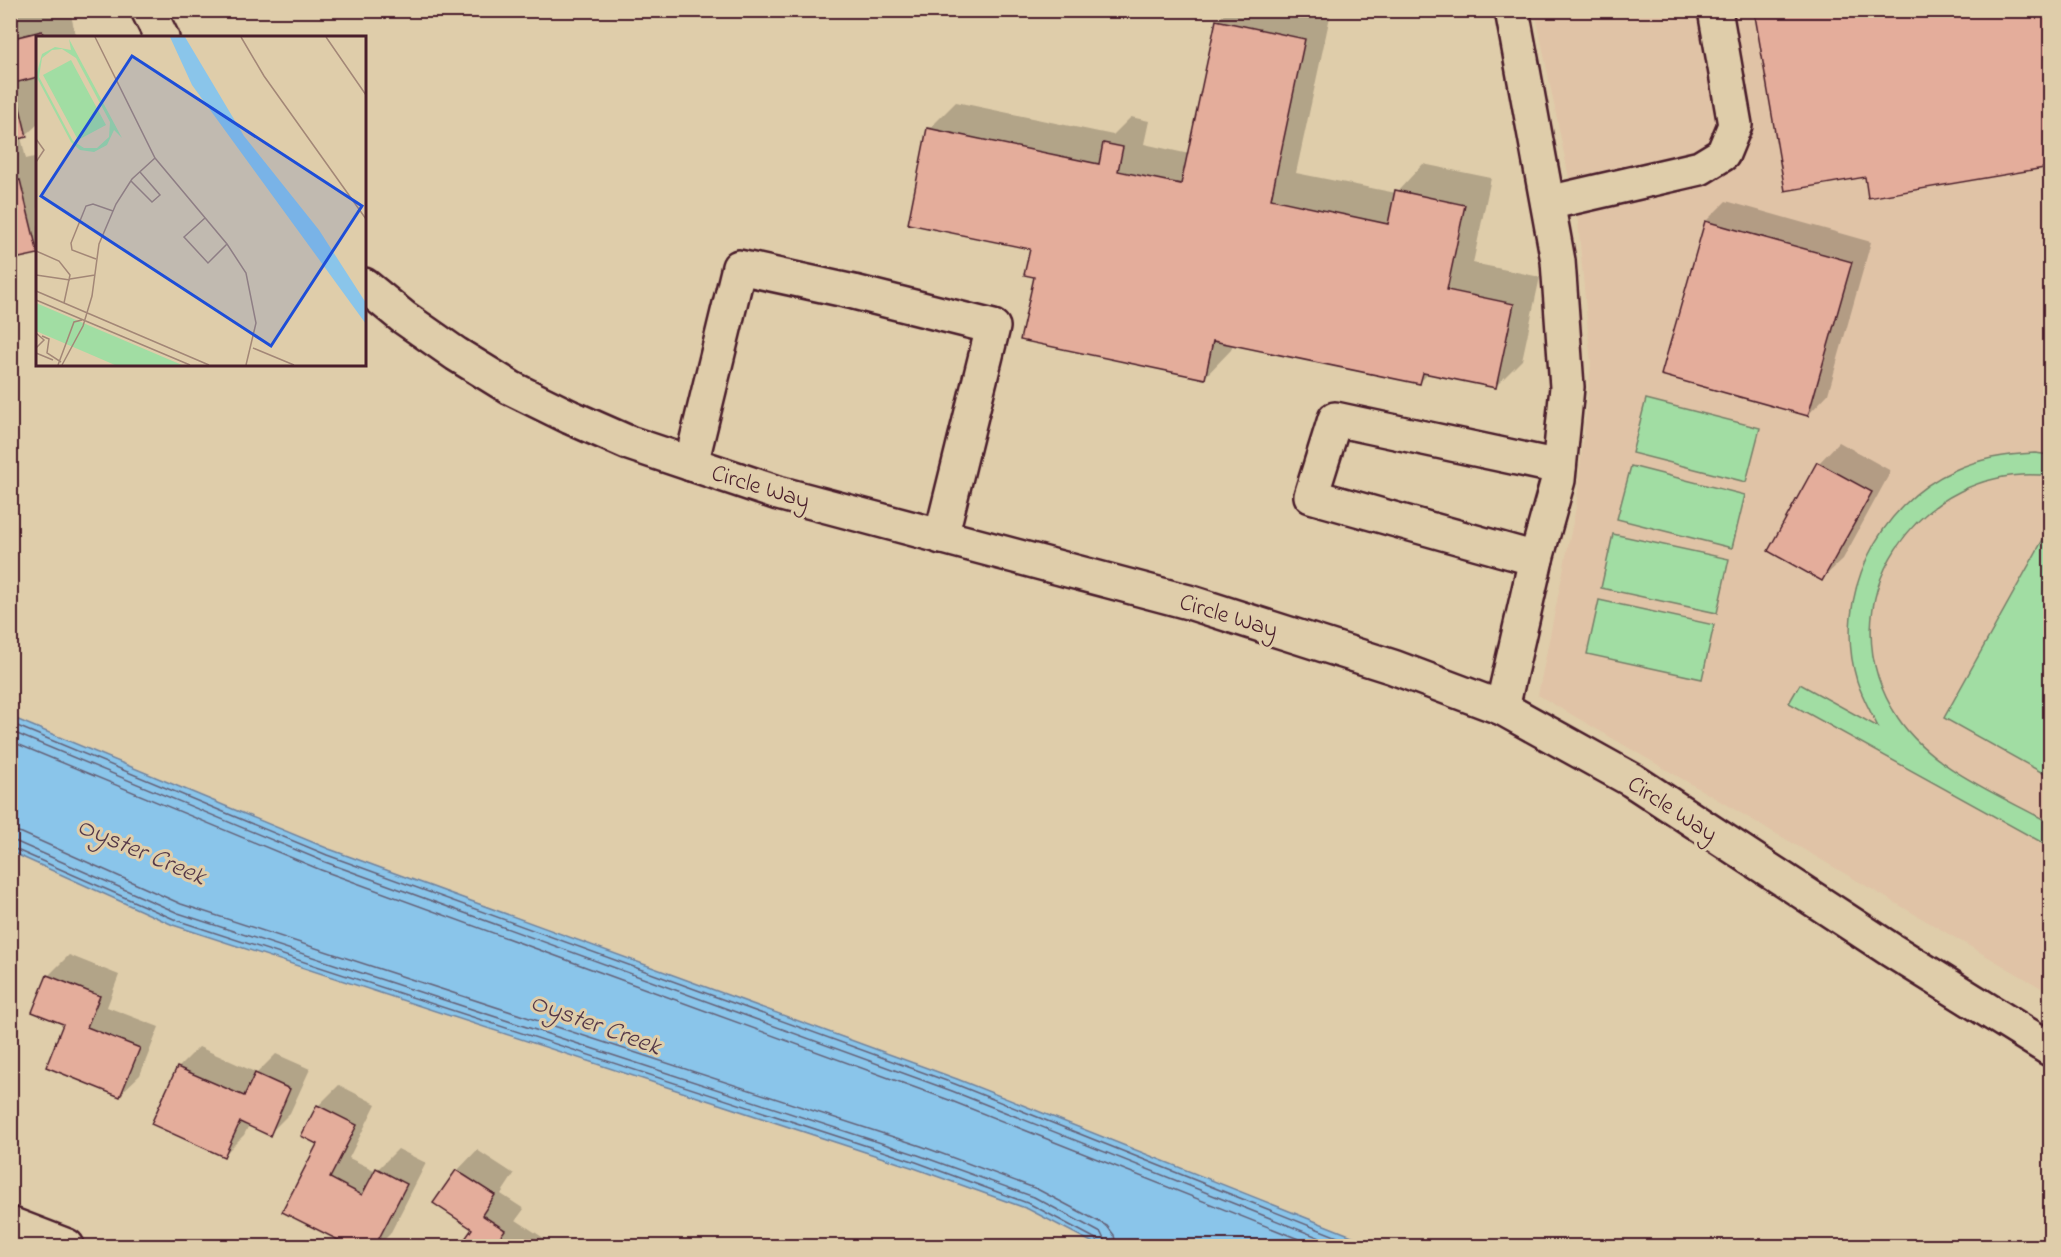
<svg xmlns="http://www.w3.org/2000/svg" width="2061" height="1257" viewBox="0 0 2061 1257" font-family="'Indie Flower',sans-serif">
<style>
.built{fill:#e0c3a6}
.green{fill:#a1dda3;stroke:#767e67;stroke-width:1.5}
.water{fill:#8ac5ea;stroke:#70839e;stroke-width:1.5}
.shadow{fill:#0003}
.lines{fill:none;stroke-linecap:round;stroke-linejoin:round}
.shore{stroke:#646177;stroke-width:1.5}
.building{fill:#e4ad9b;stroke:#4a1f2b;stroke-width:1.5}
.minor-casing{stroke:#4a1f2b;stroke-width:38}
.minor{stroke:#dfcdaa;stroke-width:33}
.labels{text-anchor:middle;stroke-width:6;stroke-linejoin:round;paint-order:stroke}
.street-label{font-size:24px;fill:#4a1f2b;stroke:#dfcdaa}
.water-label{font-size:26px;font-style:italic;fill:#543848;stroke:#dfcdaa}
.inset-road{fill:none;stroke:#a38777;stroke-width:1.5}
.view{fill:#1d4ed8;fill-opacity:0.15;stroke:#1d4ed8;stroke-width:3}
.inset-edge{fill:none;stroke:#4a1f2b;stroke-width:3}
</style>
<rect width="100%" height="100%" fill="#dfcdaa"/>
<filter id="ink" filterUnits="userSpaceOnUse"><feTurbulence type="fractalNoise" baseFrequency=".0167" numOctaves="2"/><feDisplacementMap in="SourceGraphic" scale="12" xChannelSelector="R" yChannelSelector="G"/><feConvolveMatrix kernelMatrix="1 2 1 2 8 2 1 2 1" color-interpolation-filters="sRGB"/></filter>
<g filter="url(#ink)">
<path class="built" d="M1535 11H2050V993L1538 695 1576 507 1591 364 1578 222Z"/>
<g class="green">
<path d="M1646 399 1760 428 1746 482 1632 453Z"/>
<path d="M2035 453 2050 455V476C1918 461 1822 604 1898 718 1932 769 1998 794 2050 823V847L1789 703 1800 684 1878 727C1871 712 1862 697 1857 681 1832 599 1877 504 1955 470 1981 458 2007 454 2035 453Z"/>
<path d="M1631 466 1745 495 1732 548 1617 519Z"/>
<path d="M2050 527V777L1944 718Z"/>
<path d="M1613 534 1729 559 1717 613 1601 588Z"/>
<path d="M1599 600 1714 625 1702 679 1587 654Z"/>
</g>
<path class="water" d="M11 717 329 849 957 1079 1377 1246H1099L1028 1209 914 1168 173 925 11 852Z"/>
<g class="shadow">
<path d="M10 10H39V13L70 10 76 38H38V124L26 135 21 137 26 159 38 156V252L10 259Z"/>
<path d="M1228 10 1331 12 1296 173 1396 193 1423 164 1491 178 1473 263 1540 277 1522 360 1496 386 1429 373 1420 382 1233 343 1231 350 1205 377 1035 275 1032 248 929 129 956 102 1113 135 1131 117 1149 121 1144 144 1189 154 1217 21Z"/>
<path d="M1756 10H2050V165L1869 197 1866 175Z"/>
<path d="M1726 201 1871 242 1828 394 1808 415 1706 221Z"/>
<path d="M1839 442 1891 471 1843 559 1822 579 1770 550 1819 463Z"/>
<path d="M69 955 119 975 107 1007 159 1027 140 1075 119 1095 65 1023 48 976Z"/>
<path d="M199 1047 257 1073 276 1054 310 1069 290 1113 269 1134 249 1125 244 1135 224 1155 153 1124 178 1068Z"/>
<path d="M339 1085 376 1104 349 1158 376 1171 398 1149 426 1163 390 1234 378 1246H353L284 1211 319 1144 303 1136 319 1105Z"/>
<path d="M477 1150 514 1174 501 1194 524 1209 516 1220 556 1246H462L474 1228 457 1171Z"/>
</g>
<g class="lines">
<g class="shore">
<path d="M10 723 327 855 955 1084 1360 1246"/>
<path d="M10 731 325 862 952 1091 1340 1246"/>
<path d="M10 741 321 870 949 1100 1316 1246"/>
<path d="M10 830 22 833 181 904 921 1146 1037 1189 1107 1226 1114 1235 1116 1246"/>
<path d="M10 839 178 913 918 1155 1034 1197 1101 1233 1107 1246"/>
<path d="M10 847 176 920 916 1162 1030 1204 1096 1239 1100 1246"/>
</g>
</g>
<g class="building">
<path d="M1754 10H2050V167L1868 198 1865 177 1785 191Z"/>
<path d="M1216 20 1305 39 1271 199 1388 224 1395 190 1465 205 1447 290 1514 304 1496 388 1423 373 1420 384 1213 341 1205 379 1020 340 1034 277 1024 275 1030 249 908 224 927 128 1099 164 1103 143 1123 147 1118 171 1181 184Z"/>
<path d="M10 29 13 38 42 31 44 38H38V77L14 83 27 137 10 141Z"/>
<path d="M20 180 38 254 10 260V182Z"/>
<path d="M1705 221 1852 262 1808 416 1661 375Z"/>
<path d="M1817 462 1872 492 1822 581 1768 551Z"/>
<path d="M47 975 100 996 87 1027 140 1048 120 1097 46 1067 63 1024 32 1012Z"/>
<path d="M177 1067 244 1096 255 1073 290 1089 270 1136 240 1122 224 1157 151 1124Z"/>
<path d="M317 1105 357 1125 330 1178 362 1195 376 1168 407 1184 375 1246H350L282 1212 317 1144 301 1136Z"/>
<path d="M456 1170 495 1195 482 1215 505 1230 497 1241 505 1246H460L472 1229 433 1203Z"/>
</g>
<g class="lines">
<g class="minor-casing">
<g id="minor">
<path d="M148 10 162 38"/>
<path d="M1548 203 1700 168 1723 154 1735 125 1715 10"/>
<path d="M364 285 403 317 456 354 511 388 570 417 629 443 778 493 1192 603 1393 667 1502 708 1632 780 1891 950 2050 1049"/>
<path d="M691 464 739 267 854 292 993 327 941 537"/>
<path d="M1536 559 1311 496 1335 419 1559 467"/>
<path d="M1502 708 1536 559 1558 480 1567 387 1558 261 1512 10"/>
<path d="M10 1224 67 1246"/>
</g>
</g>
<use href="#minor" class="minor"/>
</g>
</g>
<g class="labels">
<g class="street-label">
<text transform="translate(761 486) rotate(17)" y="8">Circle Way</text>
<text transform="translate(1229 615) rotate(17)" y="8">Circle Way</text>
<text transform="translate(1673 808) rotate(33)" y="8">Circle Way</text>
</g>
<g class="water-label">
<text transform="translate(142 850) rotate(23)" y="9">Oyster Creek</text>
<text transform="translate(596 1023) rotate(20)" y="9">Oyster Creek</text>
</g>
</g>
<g transform="translate(36 36)">
<rect width="330" height="330" fill="#dfcdaa"/>
<path d="M33 3 86 102 78 94 71 109 58 116 44 114 35 106 0 40 6 18 19 11 35 14ZM26 13 40 22 74 86 73 101 61 112H48L37 105 3 41 6 22 16 14ZM35 24 70 89 42 104 7 39ZM0 267 146 329H79L0 295Z" fill="#a1dda3" fill-rule="evenodd"/>
<path d="M134 1H149L208 100 283 194 330 267V288L156 49Z" fill="#8ac5ea"/>
<path class="inset-road" d="M59 1 119 122 191 208 210 237 220 287 210 329M205 1 228 40 330 183M290 1 330 59M0 103 8 114 0 126M95 145 116 166 124 159 104 136M169 182 148 201 172 227 191 208M0 215 23 225 34 239 28 267M60 223 36 214 35 207 50 170 57 168 77 175M0 239 34 244M34 243 59 239M0 255 173 329M0 264 154 329M0 297 8 304 0 312M6 300 13 303 11 317 25 326M217 312 258 329M0 317 17 324M22 329 38 286 46 284M26 329 47 290 56 260 63 208 80 168 96 143 119 122"/>
<path class="view" d="M96 20 326 170 235 310 5 160Z"/>
<rect width="330" height="330" class="inset-edge"/>
</g>
<rect width="2061" height="1257" fill="none" stroke="#dfcdaa" stroke-width="36"/>
<rect x="18" y="18" width="2025" height="1221" fill="none" stroke="#4a1f2b" stroke-width="2" filter="url(#ink)"/>
</svg>
